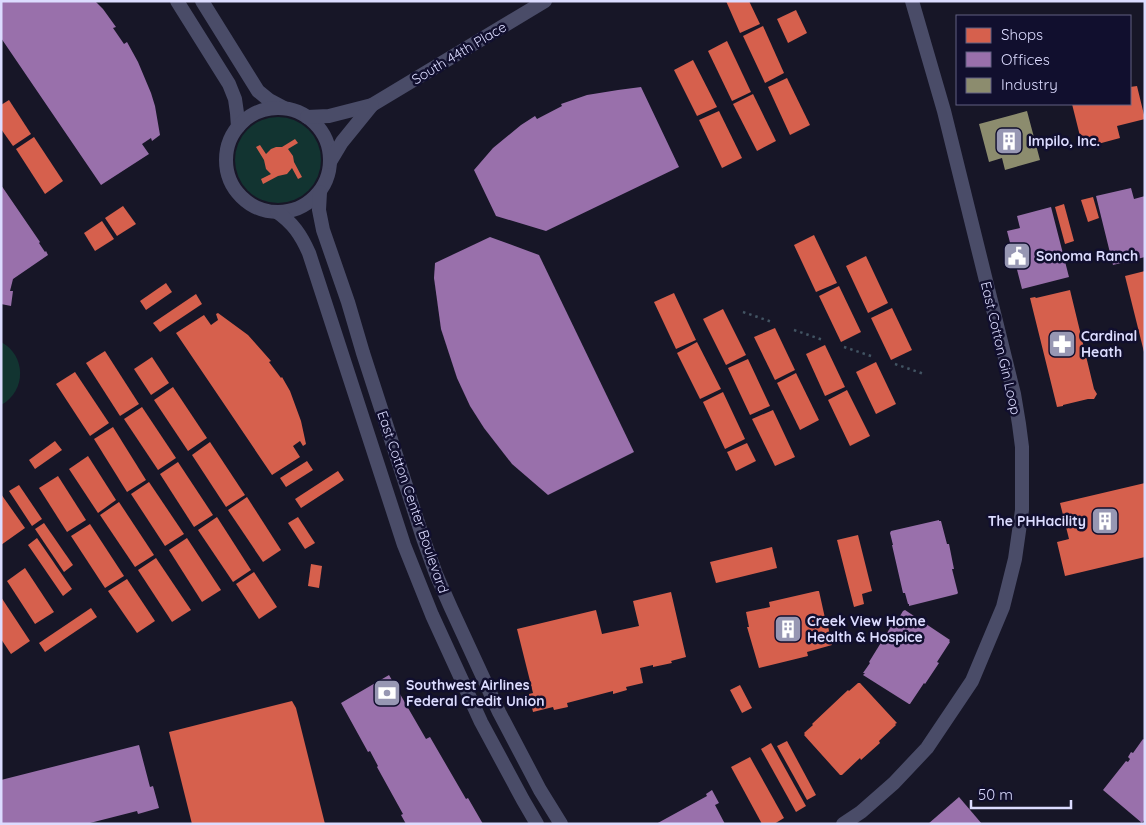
<svg xmlns="http://www.w3.org/2000/svg" width="1146" height="825" viewBox="0 0 1146 825" font-family="Quicksand,sans-serif">
<style>
.green{fill:#123431}
.shops{fill:#d6604d}
.offices{fill:#9970ab}
.industry{fill:#8c8c6e}
.lines{fill:none;stroke-linecap:round;stroke-linejoin:round}
.path{stroke:#425463;stroke-width:2.5;stroke-dasharray:2.5 4;stroke-linecap:butt}
.minor{stroke:#4a4c68;stroke-width:14}
.labels{text-anchor:middle;stroke-width:5;stroke-linejoin:round;paint-order:stroke}
.street-label{font-size:14px;fill:#dcdcff;stroke:#110f2e}
.poi-label{font-size:14px;font-weight:bold;fill:#dcdcff;stroke:#110f2e;text-anchor:start}
</style>
<rect width="100%" height="100%" fill="#171627"/>
<g class="green">
<circle cx="278" cy="160" r="43"/>
<path d="M1 342C26 355 27 391 1 405Z"/>
</g>
<g class="shops">
<path d="M726 1H749L760 24 740 33Z"/>
<path d="M796 10 807 33 788 43 777 19Z"/>
<path d="M763 26 784 73 765 83 743 36Z"/>
<path d="M727 41 751 92 732 101 708 51Z"/>
<path d="M693 60 717 107 697 116 674 70Z"/>
<path d="M787 78 810 125 790 135 768 87Z"/>
<path d="M1137 86 1145 119 1117 126 1120 138 1083 148 1072 104H1130V87Z"/>
<path d="M753 94 776 141 757 151 733 104Z"/>
<path d="M9 100 31 134 13 146 1 129V105Z"/>
<path d="M719 111 742 158 722 168 699 120Z"/>
<path d="M34 137 63 181 45 194 16 149Z"/>
<path d="M295 139 298 143 288 149 293 156 294 162 302 177 298 179 292 168 287 174 278 176 263 184 261 179 271 174 266 169 264 160 256 147 260 145 266 154 271 149 276 147H282Z"/>
<path d="M1093 197 1099 218 1088 222 1081 200Z"/>
<path d="M1064 204 1074 241 1065 244 1055 207Z"/>
<path d="M123 206 136 224 117 236 105 218Z"/>
<path d="M102 221 114 239 95 251 84 233Z"/>
<path d="M814 235 837 283 816 292 794 245Z"/>
<path d="M866 256 888 303 868 313 846 266Z"/>
<path d="M1145 271V352H1144L1125 276Z"/>
<path d="M166 283 172 292 146 310 140 301Z"/>
<path d="M839 286 861 332 841 342 819 296Z"/>
<path d="M1070 290 1094 389 1097 394 1094 399H1088L1063 405V406L1057 407 1030 298 1035 297 1036 298Z"/>
<path d="M674 293 696 340 676 349 654 302Z"/>
<path d="M196 294 202 304 160 332 153 323Z"/>
<path d="M892 308 912 350 891 360 871 318Z"/>
<path d="M723 309 746 355 726 365 703 319Z"/>
<path d="M218 313 248 335 271 361 269 362 281 378 282 377 290 391 301 421 306 444 303 446 300 441 293 446 300 457 272 475 176 333 204 315 211 325 218 320 216 314Z"/>
<path d="M775 328 795 370 775 380 754 337Z"/>
<path d="M697 342 721 389 700 399 677 353Z"/>
<path d="M825 345 845 387 825 396 806 354Z"/>
<path d="M105 351 139 404 120 416 86 363Z"/>
<path d="M152 357 169 383 151 395 134 369Z"/>
<path d="M748 359 770 406 750 415 728 368Z"/>
<path d="M876 362 896 404 876 414 856 372Z"/>
<path d="M75 372 109 423 90 436 56 384Z"/>
<path d="M796 373 819 420 800 430 777 383Z"/>
<path d="M173 387 207 438 188 451 154 400Z"/>
<path d="M847 390 870 436 850 446 828 400Z"/>
<path d="M723 392 745 439 725 449 703 402Z"/>
<path d="M142 407 176 458 158 470 124 419Z"/>
<path d="M773 410 795 457 775 466 752 419Z"/>
<path d="M113 427 146 480 127 492 94 439Z"/>
<path d="M55 441 62 450 35 469 29 460Z"/>
<path d="M210 442 245 495 226 507 192 455Z"/>
<path d="M747 443 756 461 736 471 727 452Z"/>
<path d="M88 456 116 500 98 513 69 469Z"/>
<path d="M307 461 313 470 286 487 280 478Z"/>
<path d="M178 462 213 515 194 527 160 474Z"/>
<path d="M338 471 344 480 301 508 295 499Z"/>
<path d="M58 476 86 520 67 532 39 488Z"/>
<path d="M149 482 184 534 165 546 131 494Z"/>
<path d="M1145 483V557L1065 576 1057 542 1069 539 1060 503Z"/>
<path d="M19 485 42 519 32 526 9 491Z"/>
<path d="M1 494 25 528 1 545Z"/>
<path d="M247 497 281 550 263 562 228 510Z"/>
<path d="M119 502 154 555 135 567 100 515Z"/>
<path d="M217 517 251 570 233 582 198 530Z"/>
<path d="M298 517 315 543 305 549 288 523Z"/>
<path d="M44 523 73 565 64 572 35 529Z"/>
<path d="M90 524 124 576 105 588 71 536Z"/>
<path d="M858 535 872 591 862 594 864 604 854 607 837 540Z"/>
<path d="M37 538 72 589 63 596 28 545Z"/>
<path d="M187 538 221 590 202 602 169 550Z"/>
<path d="M772 547 777 568 716 583 710 562Z"/>
<path d="M156 558 191 610 172 622 138 570Z"/>
<path d="M311 564 322 566 319 588 308 586Z"/>
<path d="M25 568 54 612 35 624 7 581Z"/>
<path d="M254 572 277 607 259 619 236 584Z"/>
<path d="M127 579 155 621 137 633 108 591Z"/>
<path d="M817 591H819L825 618 826 617 832 645 807 652 808 656 759 668 747 627H749L746 612 770 607 769 602Z"/>
<path d="M671 592 686 657 671 661 672 663 653 667V665L640 668 643 683 626 687 627 690 613 694V691L567 703 568 707 554 710 553 707 533 712 529 694 533 693 517 629 596 610 602 634 639 626 633 601Z"/>
<path d="M1 597 30 641 11 654 1 639Z"/>
<path d="M91 608 97 617 45 652 39 643Z"/>
<path d="M858 683H860L897 723 895 724 896 725 879 741 880 743 861 760 860 758 842 775H840L804 735 805 734 804 733 813 725 812 724 848 690 849 691Z"/>
<path d="M740 685 752 708 742 713 730 690Z"/>
<path d="M292 701 296 708 325 824H192L169 732Z"/>
<path d="M787 741 816 795 807 800 777 746Z"/>
<path d="M771 743 806 806 796 812 761 749Z"/>
<path d="M750 757 784 818 774 824H762L731 767Z"/>
</g>
<g class="offices">
<path d="M1 1H95L103 9 116 27 113 28 124 44 127 42 138 62 151 93 155 106 160 135 152 141 151 138 142 144 149 154 101 185 1 38Z"/>
<path d="M641 87 679 167 546 231 496 216 474 170 493 148 521 125 535 116 537 119 562 106 561 104 587 95 618 90Z"/>
<path d="M1 185 40 242 39 243 45 252 46 251 48 255 13 279 10 291H13L11 306 1 304Z"/>
<path d="M1131 188 1134 199 1145 196V257L1113 265 1096 196Z"/>
<path d="M1051 207 1069 277 1022 289 1007 231 1020 228 1017 216Z"/>
<path d="M490 237 539 255 634 452 548 495 512 464 484 428 470 406 457 378 441 329 434 278 435 263Z"/>
<path d="M939 520V521H941L947 544H949L954 569H952L958 593 957 594 909 606V604H908L905 593H903L892 545H893L890 533 891 531Z"/>
<path d="M905 610 950 640 949 641 950 642 937 662 939 663 925 684 924 683 910 704H909L863 675 865 673H863L870 663 869 662 895 620 897 621 903 611Z"/>
<path d="M389 675 426 739 430 737 466 799 468 798 483 824H406L401 815 403 814 377 767 378 766 370 751 368 752 341 703Z"/>
<path d="M1143 739 1145 740V819L1142 823 1103 790 1126 761 1128 762 1130 759 1128 757 1131 752 1133 753Z"/>
<path d="M139 745 150 787 153 786 159 808 138 814 137 811 86 824H1V780Z"/>
<path d="M712 790 719 803 715 805 725 824H656L707 796 706 794Z"/>
<path d="M959 797 982 824H928Z"/>
</g>
<path class="industry" d="M1027 111 1040 160 1005 170 1002 158 989 162 979 124Z"/>
<g class="lines">
<g class="path">
<path d="M743 312 772 322"/>
<path d="M794 330 823 340"/>
<path d="M844 347 874 357"/>
<path d="M895 364 924 374"/>
</g>
<g class="minor">
<path d="M177 1 229 84 235 99 237 113 238 127"/>
<path d="M202 1 258 91 269 100 284 108"/>
<circle cx="278" cy="160" r="52"/>
<path d="M307 117 329 116 372 105 545 1"/>
<path d="M330 162 342 142 372 105"/>
<path d="M320 192 319 210 323 230 348 302 363 353 423 538 436 574 451 608 499 712 540 790 561 824"/>
<path d="M277 212C293 223 301 235 309 253L404 545 432 615 481 722 523 800 537 824"/>
<path d="M843 824 861 812 894 783 927 748 972 681 1003 607 1015 559 1022 510V447L1019 424 1014 394 944 111 912 1"/>
</g>
</g>
<defs>
<g id="building-square" transform="scale(1.4375)"><rect x="-9" y="-9" width="18" height="18" rx="4" fill="#9797b3" stroke="#110f2e"/><path d="M-4-6H4V6H1V3H-1V6H-4ZM-2.5-4.3h1.7v1.8h-1.7ZM.8-4.3h1.7v1.8H.8ZM-2.5-1h1.7V.8h-1.7ZM.8-1h1.7V.8H.8Z" fill="#fff"/></g>
<g id="civic-square" transform="scale(1.4375)"><rect x="-9" y="-9" width="18" height="18" rx="4" fill="#9797b3" stroke="#110f2e"/><path d="M-.6-6.5H3V-4.5H.6V-3L4-1V1h2V6H-6V1h2V-1L-.6-3ZM-1.2 2.5V6h2.4V2.5Z" fill="#fff"/></g>
<g id="pharmacy-square" transform="scale(1.4375)"><rect x="-9" y="-9" width="18" height="18" rx="4" fill="#9797b3" stroke="#110f2e"/><path d="M-2-6h4v4h4v4h-4v4h-4v-4h-4v-4h4Z" fill="#fff"/></g>
<g id="bank-square" transform="scale(1.4375)"><rect x="-9" y="-9" width="18" height="18" rx="4" fill="#9797b3" stroke="#110f2e"/><path d="M-6-4H6V4H-6ZM0-2.3a2.3 2.3 0 1 0 0 4.6a2.3 2.3 0 1 0 0-4.6Z" fill="#fff"/></g>
</defs>
<g fill-rule="evenodd">
<use href="#building-square" x="1009" y="141"/>
<use href="#civic-square" x="1017" y="256"/>
<use href="#pharmacy-square" x="1062" y="344"/>
<use href="#building-square" x="1105" y="521"/>
<use href="#building-square" x="788" y="629"/>
<use href="#bank-square" x="387" y="693"/>
</g>
<g class="labels">
<g class="street-label">
<text transform="translate(459 53) rotate(-31)" y="5">South 44th Place</text>
<text transform="translate(1001 348) rotate(77)" y="5">East Cotton Gin Loop</text>
<text transform="translate(413 502) rotate(71)" y="5">East Cotton Center Boulevard</text>
</g>
<g class="poi-label">
<text x="1028" y="146">Impilo, Inc.</text>
<text x="1036" y="261">Sonoma Ranch</text>
<text x="1081" y="341">Cardinal<tspan x="1081" dy="16">Heath</tspan></text>
<text x="1086" y="526" text-anchor="end">The PHHacility</text>
<text x="807" y="626">Creek View Home<tspan x="807" dy="16">Health &amp; Hospice</tspan></text>
<text x="406" y="690">Southwest Airlines<tspan x="406" dy="16">Federal Credit Union</tspan></text>
</g>
</g>
<rect width="1146" height="825" fill="none" stroke="#dcdcff" stroke-width="5"/>
<rect x="956" y="15" width="175" height="90" fill="#110f2e" stroke="#626182"/>
<rect x="966" y="28" width="25" height="15" fill="#d6604d" stroke="#626182"/>
<text x="1001" y="40" font-size="15" fill="#dcdcff">Shops</text>
<rect x="966" y="52" width="25" height="15" fill="#9970ab" stroke="#626182"/>
<text x="1001" y="65" font-size="15" fill="#dcdcff">Offices</text>
<rect x="966" y="78" width="25" height="15" fill="#8c8c6e" stroke="#626182"/>
<text x="1001" y="90" font-size="15" fill="#dcdcff">Industry</text>
<path d="M971 800v8h100v-8" fill="none" stroke="#dcdcff" stroke-width="2.5"/>
<text x="978" y="800" font-size="15" fill="#dcdcff" stroke="#110f2e" stroke-width="4" paint-order="stroke">50 m</text>
</svg>
